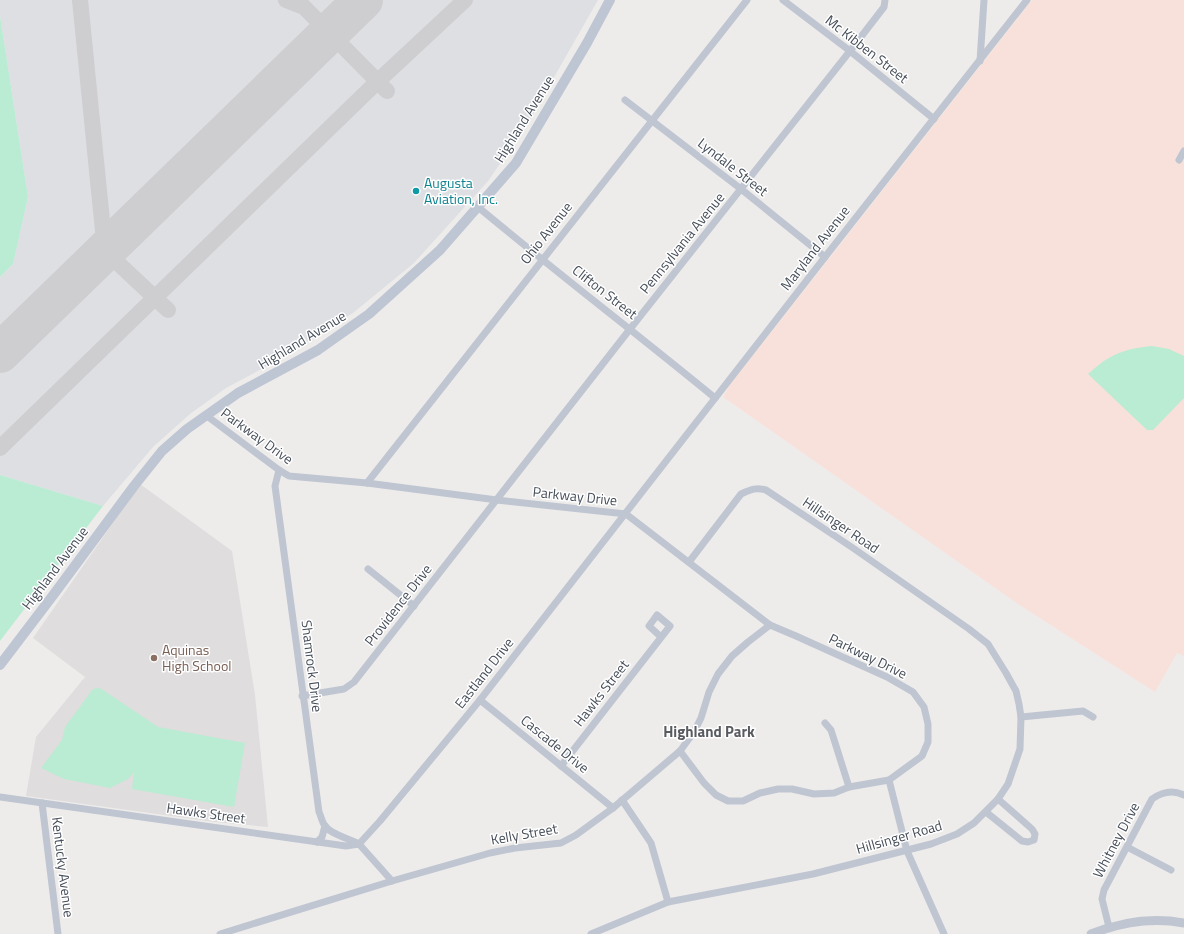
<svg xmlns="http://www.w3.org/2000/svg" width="1184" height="934" viewBox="0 0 1184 934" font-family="'Titillium Web',sans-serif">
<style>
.education{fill:#dfdddd}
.medical{fill:#f9e1db}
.airport{fill:#dddfe3}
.grass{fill:#baecd3}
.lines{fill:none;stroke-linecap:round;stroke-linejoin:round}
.taxiway{stroke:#ceced0;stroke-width:16}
.runway{stroke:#ceced0;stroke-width:40}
.minor{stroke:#bfc6d1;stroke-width:7}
.tertiary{stroke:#bfc6d1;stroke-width:9}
.secondary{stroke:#bec6d4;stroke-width:10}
.culture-dot{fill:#0f9aa8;stroke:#fff;stroke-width:1.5}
.education-dot{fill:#8d6e63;stroke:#fff;stroke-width:1.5}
.labels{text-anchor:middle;stroke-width:3;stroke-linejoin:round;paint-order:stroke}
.street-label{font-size:14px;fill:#454d58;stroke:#fff}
.culture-label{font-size:14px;fill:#0d838f;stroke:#fff;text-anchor:start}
.education-label{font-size:14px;fill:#785e54;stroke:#fff;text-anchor:start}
.neighbourhood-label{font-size:15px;font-weight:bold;fill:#585b60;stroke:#fff}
</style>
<rect width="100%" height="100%" fill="#eeeceb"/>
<path class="education" d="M140 484 232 551 255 695 268 827 215 822 26 796 36 737 85 677 33 638Z"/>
<path class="medical" d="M1032 0H1184V656L1177 653 1155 692 1018 604 723 397 729 386Z"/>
<path class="airport" d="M0 0H598L520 137 518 136 489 180 414 263 353 313 280 359 226 388 190 414 153 447 103 506 0 475V277L13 264 28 197 0 16Z"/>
<g class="grass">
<path d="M0 16 28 197 13 264 0 277Z"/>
<path d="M1152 346 1169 349 1184 356V398L1153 430H1147L1088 374C1110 354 1123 349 1152 346Z"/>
<path d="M0 475 103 506 0 641Z"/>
<path d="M100 688 158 727 245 743 234 807 132 789 134 772 128 779 110 788 64 779 41 768 62 740 65 727 93 689Z"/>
</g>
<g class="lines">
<g class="taxiway">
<path d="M80 0 105 251 168 310"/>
<path d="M286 0 304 7 387 91"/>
<path d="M0 448 377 82 465 0"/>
</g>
<path class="runway" d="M0 353 363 0"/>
<g class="minor">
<path d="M783 0 850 51 934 119"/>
<path d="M980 61 984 0"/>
<path d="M625 100 741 189 825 257"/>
<path d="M1179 160 1184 151"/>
<path d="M478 207C556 272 637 334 715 398"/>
<path d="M207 416 279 470 289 476 367 483 497 500 626 514 770 625 796 636 887 677 913 692 924 707 928 724V742L922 756 889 780 849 787 834 793 814 794 792 789H778L760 793 743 801H728L716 795 704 783 680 751"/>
<path d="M279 470 275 486 319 812C321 816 322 822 325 826 333 836 349 838 359 844L380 821 480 700 825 257 1027 0"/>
<path d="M367 483 747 0"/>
<path d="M368 569 414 606"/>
<path d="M302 696 344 689 354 682 630 329 850 51 884 7 885 0"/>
<path d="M480 700 613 808"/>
<path d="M1021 717 1083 711 1093 717"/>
<path d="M825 723 831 730 849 787"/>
<path d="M561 766 670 626 657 615 649 626 661 637"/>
<path d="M889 780 907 851 944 934"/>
<path d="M0 797 346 846 359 844 392 881"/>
<path d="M622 800 651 843 668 902"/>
<path d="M42 803 58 934"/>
<path d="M986 812 1022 841 1028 842 1034 840 1035 834 1032 829 998 799"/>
<path d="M317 842 322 837 325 826"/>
<path d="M1127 847 1171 870"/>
<path d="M1109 927 1102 899 1104 890 1152 799C1162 792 1172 789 1184 795"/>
<path d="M220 934 392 881 490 853 515 848 561 843 576 835 613 808 680 751 694 732 701 718 709 692 718 674 732 656 748 642 770 625"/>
<path d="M591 934 668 902 813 874 931 844 957 834 974 823 998 799 1008 784 1020 749 1021 717 1019 704 1016 691 1006 673 988 644 969 629 853 548 766 490C755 487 750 490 741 494L689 562"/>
</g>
<path class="tertiary" d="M1091 934C1121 922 1152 917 1184 923"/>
<path class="secondary" d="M0 665 54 594 134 486 162 451 187 429 238 393 318 350 369 314 440 250 516 163 587 43 610 0"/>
</g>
<circle class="culture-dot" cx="416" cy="191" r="4"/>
<circle class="education-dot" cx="154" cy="658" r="4"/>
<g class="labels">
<g class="street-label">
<text transform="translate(867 49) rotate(38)" y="5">Mc Kibben Street</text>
<text transform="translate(524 119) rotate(-58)" y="5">Highland Avenue</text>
<text transform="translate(733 167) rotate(38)" y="5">Lyndale Street</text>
<text transform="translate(546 233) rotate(-52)" y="5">Ohio Avenue</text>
<text transform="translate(682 243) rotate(-51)" y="5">Pennsylvania Avenue</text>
<text transform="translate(815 248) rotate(-52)" y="5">Maryland Avenue</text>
<text transform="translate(605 292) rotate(38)" y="5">Clifton Street</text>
<text transform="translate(302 340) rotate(-31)" y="5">Highland Avenue</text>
<text transform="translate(257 436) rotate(36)" y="5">Parkway Drive</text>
<text transform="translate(575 496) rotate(6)" y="5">Parkway Drive</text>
<text transform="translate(841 525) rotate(34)" y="5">Hillsinger Road</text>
<text transform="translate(55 568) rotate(-53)" y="5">Highland Avenue</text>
<text transform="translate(398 605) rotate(-52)" y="5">Providence Drive</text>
<text transform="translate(868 656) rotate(26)" y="5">Parkway Drive</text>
<text transform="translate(312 666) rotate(83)" y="5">Shamrock Drive</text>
<text transform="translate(484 673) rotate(-52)" y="5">Eastland Drive</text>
<text transform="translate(601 693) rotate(-52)" y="5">Hawks Street</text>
<text transform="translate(555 744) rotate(39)" y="5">Cascade Drive</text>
<text transform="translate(206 813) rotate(8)" y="5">Hawks Street</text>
<text transform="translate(524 834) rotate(-10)" y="5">Kelly Street</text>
<text transform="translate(899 837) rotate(-16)" y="5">Hillsinger Road</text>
<text transform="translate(1116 840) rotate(-62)" y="5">Whitney Drive</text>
<text transform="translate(63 867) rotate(83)" y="5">Kentucky Avenue</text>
</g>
<g class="culture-label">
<text x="424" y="188">Augusta<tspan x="424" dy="16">Aviation, Inc.</tspan></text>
</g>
<g class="education-label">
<text x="162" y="655">Aquinas<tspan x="162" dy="16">High School</tspan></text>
</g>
<g class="neighbourhood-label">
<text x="709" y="737">Highland Park</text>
</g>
</g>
</svg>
